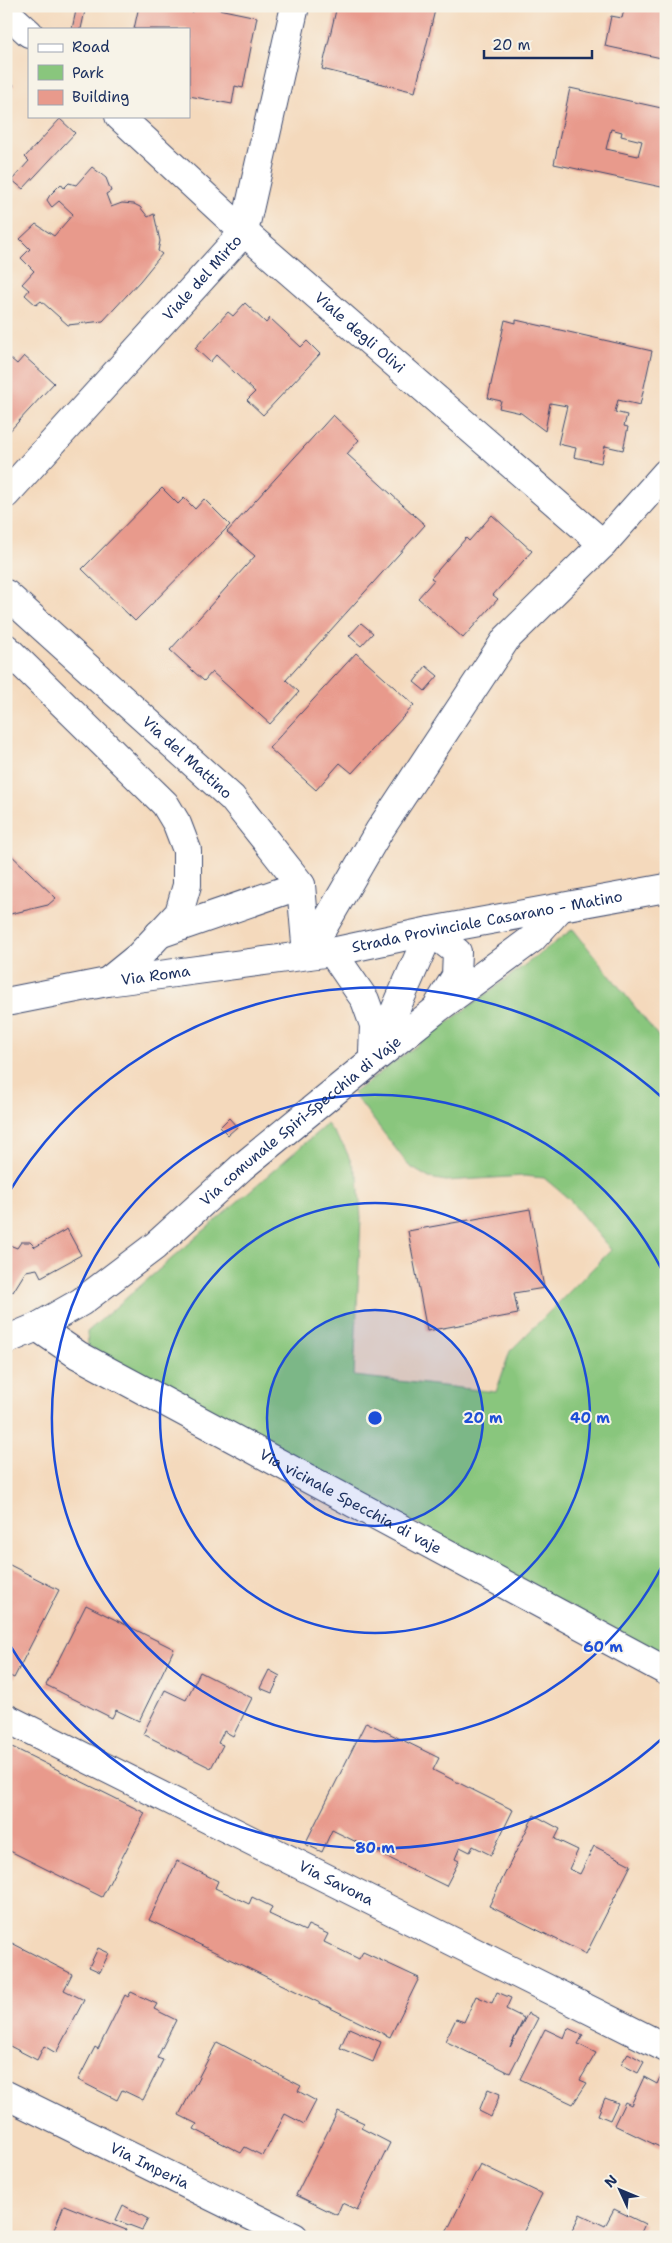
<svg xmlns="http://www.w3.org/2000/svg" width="672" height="2243" viewBox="0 0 672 2243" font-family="'Shantell Sans',sans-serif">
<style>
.green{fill:#89c67d;stroke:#527a6e}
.building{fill:#e89a8c;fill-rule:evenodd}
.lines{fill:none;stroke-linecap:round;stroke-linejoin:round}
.minor-casing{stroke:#3c486c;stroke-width:30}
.major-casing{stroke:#3c486c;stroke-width:30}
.minor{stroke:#fff;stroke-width:28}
.major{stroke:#fff;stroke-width:28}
.ring{fill:none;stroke:#1d4ed8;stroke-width:2.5}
.labels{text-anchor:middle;stroke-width:4;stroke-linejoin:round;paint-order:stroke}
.street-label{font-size:15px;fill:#1b2f5e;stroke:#f7f3e8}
.centre{fill:#1d4ed8;stroke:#f7f3e8;stroke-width:2.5}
.ring-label{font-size:15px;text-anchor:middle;font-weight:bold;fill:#1d4ed8;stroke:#f7f3e8;stroke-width:4;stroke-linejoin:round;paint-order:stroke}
</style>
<rect width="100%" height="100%" fill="#f7f3e8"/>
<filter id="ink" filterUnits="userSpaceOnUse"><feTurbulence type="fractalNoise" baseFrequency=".02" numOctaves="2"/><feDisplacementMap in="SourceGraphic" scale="10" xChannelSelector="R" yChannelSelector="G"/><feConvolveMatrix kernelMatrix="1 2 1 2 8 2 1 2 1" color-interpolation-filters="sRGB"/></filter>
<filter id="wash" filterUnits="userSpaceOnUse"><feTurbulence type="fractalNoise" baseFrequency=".0096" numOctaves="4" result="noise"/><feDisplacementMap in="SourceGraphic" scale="20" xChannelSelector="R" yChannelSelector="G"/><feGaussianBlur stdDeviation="1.12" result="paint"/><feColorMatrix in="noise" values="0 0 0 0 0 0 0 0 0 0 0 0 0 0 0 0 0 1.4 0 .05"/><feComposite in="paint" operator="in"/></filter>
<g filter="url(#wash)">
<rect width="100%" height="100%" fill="#f4d9bc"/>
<path class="green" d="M573 929 666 1046V1659L88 1346 87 1332 327 1124 344 1146 358 1178 361 1218 354 1376 496 1392 510 1351 611 1250 569 1199 544 1178 524 1176 446 1181 429 1178 409 1166 353 1093Z"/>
<g id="blocks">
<g class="building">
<path d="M77 6H86L81 29H72Z"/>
<path d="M139 6H166L193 12 194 6H204L257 17 243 88 235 86 232 104 189 96V29H134Z"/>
<path d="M337 6H436L415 92 322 69Z"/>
<path d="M625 6H666V59L605 46 611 16 622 18Z"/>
<path d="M6 78 14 85 6 94Z"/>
<path d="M570 88 666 109V188L554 164ZM611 129 622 132 621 136 642 141 638 156 606 149Z"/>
<path d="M60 119 75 133 23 189 12 180 29 161 25 157Z"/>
<path d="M92 167 106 178 111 191 106 194 111 207 122 203 134 204 140 207 148 217 154 214 160 241 158 251 162 254 140 281 103 321 68 325 41 301 36 305 25 295 29 290 22 284 34 271 21 258 30 249 20 239 36 224 54 236 73 214 59 201 52 207 51 206 47 200 50 195 61 184 64 188 69 183 76 185Z"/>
<path d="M245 303 266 323 270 318 301 347 307 341 320 354 263 415 247 400 255 392 216 355 210 362 195 348 228 312 233 316Z"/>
<path d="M505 320 516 323V320L652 351 640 405 618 400 615 412 627 415 624 426 628 427 623 450 605 446 601 463 574 457 576 448 558 444 567 406 550 403 545 431 521 413 499 408 501 401 488 398Z"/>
<path d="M24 356 54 383 6 435V362L10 358 17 364Z"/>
<path d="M333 415 359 440 347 454 425 525 286 680 299 692 270 724 212 672 204 681 170 650 255 556 227 532Z"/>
<path d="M162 488 178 504 184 498 195 509 204 499 230 525 135 621 82 569Z"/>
<path d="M492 515 532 551 493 595 498 599 463 638 418 598 434 580 431 578 466 538 469 541Z"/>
<path d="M361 623 373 633 361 646 349 636Z"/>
<path d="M356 653 414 705 352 773 340 763 316 790 269 748Z"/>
<path d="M426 666 438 676 425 691 414 682Z"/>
<path d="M6 850 56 898 48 905 6 915Z"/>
<path d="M229 1118 237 1127 228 1135 220 1127Z"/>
<path d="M530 1209 544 1288 514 1293 518 1314 427 1331 408 1231Z"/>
<path d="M67 1229 81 1255 41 1277 37 1269 26 1271 13 1292 10 1290 6 1295V1241L12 1246 17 1248 21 1242H30L35 1247Z"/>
<path d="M6 1563 59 1590 14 1678 6 1674Z"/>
<path d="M86 1605 174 1649 139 1721 116 1710 112 1718 46 1685Z"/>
<path d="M269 1670 280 1676 272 1693 260 1688Z"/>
<path d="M200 1672 252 1698 233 1736 224 1731 218 1743 223 1745 211 1768 143 1734 165 1690 186 1700Z"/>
<path d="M366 1722 439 1758 433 1770 513 1810 491 1855 473 1846 470 1852 460 1847 455 1859 459 1861 446 1886 332 1830 322 1852 305 1844Z"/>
<path d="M6 1744 145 1813 102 1897 6 1849Z"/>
<path d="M534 1815 560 1829 555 1839 578 1850 569 1869 580 1874 594 1846 631 1865 586 1954 489 1906Z"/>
<path d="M177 1861 218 1881 215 1888 249 1904 252 1897 272 1907 269 1914 305 1931 308 1925 328 1934 324 1942 359 1959 363 1952 419 1978 390 2037 149 1920Z"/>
<path d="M6 1940 72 1974 64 1990 84 2000 56 2053 44 2046 37 2060 6 2044Z"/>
<path d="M98 1948 109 1953 100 1972 89 1967Z"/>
<path d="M131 1992 157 2004 154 2009 176 2020 157 2058 163 2060 143 2100 122 2090 117 2100 78 2080 95 2047 98 2049 125 1995 128 1997Z"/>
<path d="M497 1992 511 1998 506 2009 524 2018 510 2047 528 2013 538 2018 510 2073 445 2041 456 2019 464 2022 476 1996 492 2003Z"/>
<path d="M349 2028 381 2042 373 2062 340 2048Z"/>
<path d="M568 2028 583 2035 578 2044 596 2053 580 2080 587 2083 573 2104 520 2079 545 2029 564 2038Z"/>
<path d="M217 2042 301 2086 298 2091 316 2101 304 2124 285 2114 263 2156 245 2147 241 2153 194 2129 197 2124 179 2115Z"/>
<path d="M628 2053 644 2062 638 2073 621 2064Z"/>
<path d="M662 2073 666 2075V2150L614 2125 625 2102 631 2105 644 2077 657 2084Z"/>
<path d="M488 2089 500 2094 491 2117 479 2111Z"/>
<path d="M605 2098 618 2103 610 2120 598 2115Z"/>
<path d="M338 2111 364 2123 361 2128 390 2143 357 2210 342 2203 337 2215 296 2195Z"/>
<path d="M480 2164 542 2194 521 2237H444Z"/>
<path d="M64 2205 126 2230 123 2237H51Z"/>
<path d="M123 2205 148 2219 142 2230 116 2220Z"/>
<path d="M614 2209 645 2224 639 2237 628 2235 627 2237H569L580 2214 605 2226Z"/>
</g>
</g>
</g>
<g filter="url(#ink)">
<use href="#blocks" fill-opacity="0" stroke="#3c486c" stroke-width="1"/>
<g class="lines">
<g class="minor-casing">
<g id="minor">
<path d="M6 12 29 33"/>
<path id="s1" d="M119 116 244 232 603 544"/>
<path id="s2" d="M6 494 244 232 295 6"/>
<path d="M159 934 301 885"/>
<path d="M332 952 365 1000 374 1025 373 1053"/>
<path d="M307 955 379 831 506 639 603 544 666 473"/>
<path d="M375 1056 430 931 457 952 456 976 439 1004"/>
<path id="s3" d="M37 1327 78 1355 666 1671"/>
<path id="s4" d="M6 1340 37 1327 81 1302 155 1246 243 1166 373 1060 437 1009 532 939 560 908"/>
<path id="s5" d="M6 1718 666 2048"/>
<path id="s6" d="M6 2095 294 2237"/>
</g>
</g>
<g class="major-casing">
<g id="major">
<path id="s7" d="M6 594 232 798 301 885 307 955"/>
<path d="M6 648 165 804 177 824 187 850V885L179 913 139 956 107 982"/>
<path id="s8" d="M6 1002 107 982 332 952 430 931 666 888"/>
</g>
</g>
<use href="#minor" class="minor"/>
<use href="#major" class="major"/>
</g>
</g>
<circle cx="375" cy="1418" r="108" fill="#1d4ed8" fill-opacity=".12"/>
<g class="ring">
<circle cx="375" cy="1418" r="108"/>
<circle cx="375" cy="1418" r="215"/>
<path d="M665 1560A323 323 0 1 1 665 1276"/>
<path d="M666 1735A430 430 0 0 1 6 1639M6 1197A430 430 0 0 1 666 1101"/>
</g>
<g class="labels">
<g class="street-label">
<text dy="5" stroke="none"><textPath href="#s2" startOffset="292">Viale del Mirto</textPath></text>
<text dy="5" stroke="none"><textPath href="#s1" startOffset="324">Viale degli Olivi</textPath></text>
<text dy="5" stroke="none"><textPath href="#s7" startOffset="244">Via del Mattino</textPath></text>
<text dy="5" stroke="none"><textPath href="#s8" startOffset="488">Strada Provinciale Casarano - Matino</textPath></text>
<text dy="5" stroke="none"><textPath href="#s8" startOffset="152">Via Roma</textPath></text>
<text dy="5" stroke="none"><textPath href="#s4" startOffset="369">Via comunale Spiri-Specchia di Vaje</textPath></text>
<text dy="5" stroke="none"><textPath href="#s3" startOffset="359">Via vicinale Specchia di vaje</textPath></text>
<text dy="5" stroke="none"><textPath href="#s5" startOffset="369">Via Savona</textPath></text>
<text dy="5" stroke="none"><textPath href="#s6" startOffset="160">Via Imperia</textPath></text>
</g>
</g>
<circle cx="375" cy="1418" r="8" class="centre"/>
<g class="ring-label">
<text x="483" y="1423">20 m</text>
<text x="590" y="1423">40 m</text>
<text x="603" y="1652">60 m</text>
<text x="375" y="1853">80 m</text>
</g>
<rect width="672" height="2243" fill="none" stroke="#f7f3e8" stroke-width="25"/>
<rect x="28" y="28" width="162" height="90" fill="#f7f3e8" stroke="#9fa5b1"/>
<rect x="38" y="44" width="25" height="8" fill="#ffffff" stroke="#9fa5b1"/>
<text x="72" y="52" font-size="15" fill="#1b2f5e">Road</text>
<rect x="38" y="65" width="25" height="15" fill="#89c67d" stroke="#9fa5b1"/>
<text x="72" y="78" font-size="15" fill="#1b2f5e">Park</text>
<rect x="38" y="90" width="25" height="15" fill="#e89a8c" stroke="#9fa5b1"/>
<text x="72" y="102" font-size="15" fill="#1b2f5e">Building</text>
<g transform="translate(620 2190) rotate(314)" stroke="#f7f3e8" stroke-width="4" paint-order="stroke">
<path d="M0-4L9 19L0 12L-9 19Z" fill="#1b2f5e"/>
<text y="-8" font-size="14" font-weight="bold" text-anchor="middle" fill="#1b2f5e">N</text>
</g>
<path d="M484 50v8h108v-8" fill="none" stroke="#1b2f5e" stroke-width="2.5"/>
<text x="492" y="50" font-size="15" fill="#1b2f5e" stroke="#f7f3e8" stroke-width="4" paint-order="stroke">20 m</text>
</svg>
